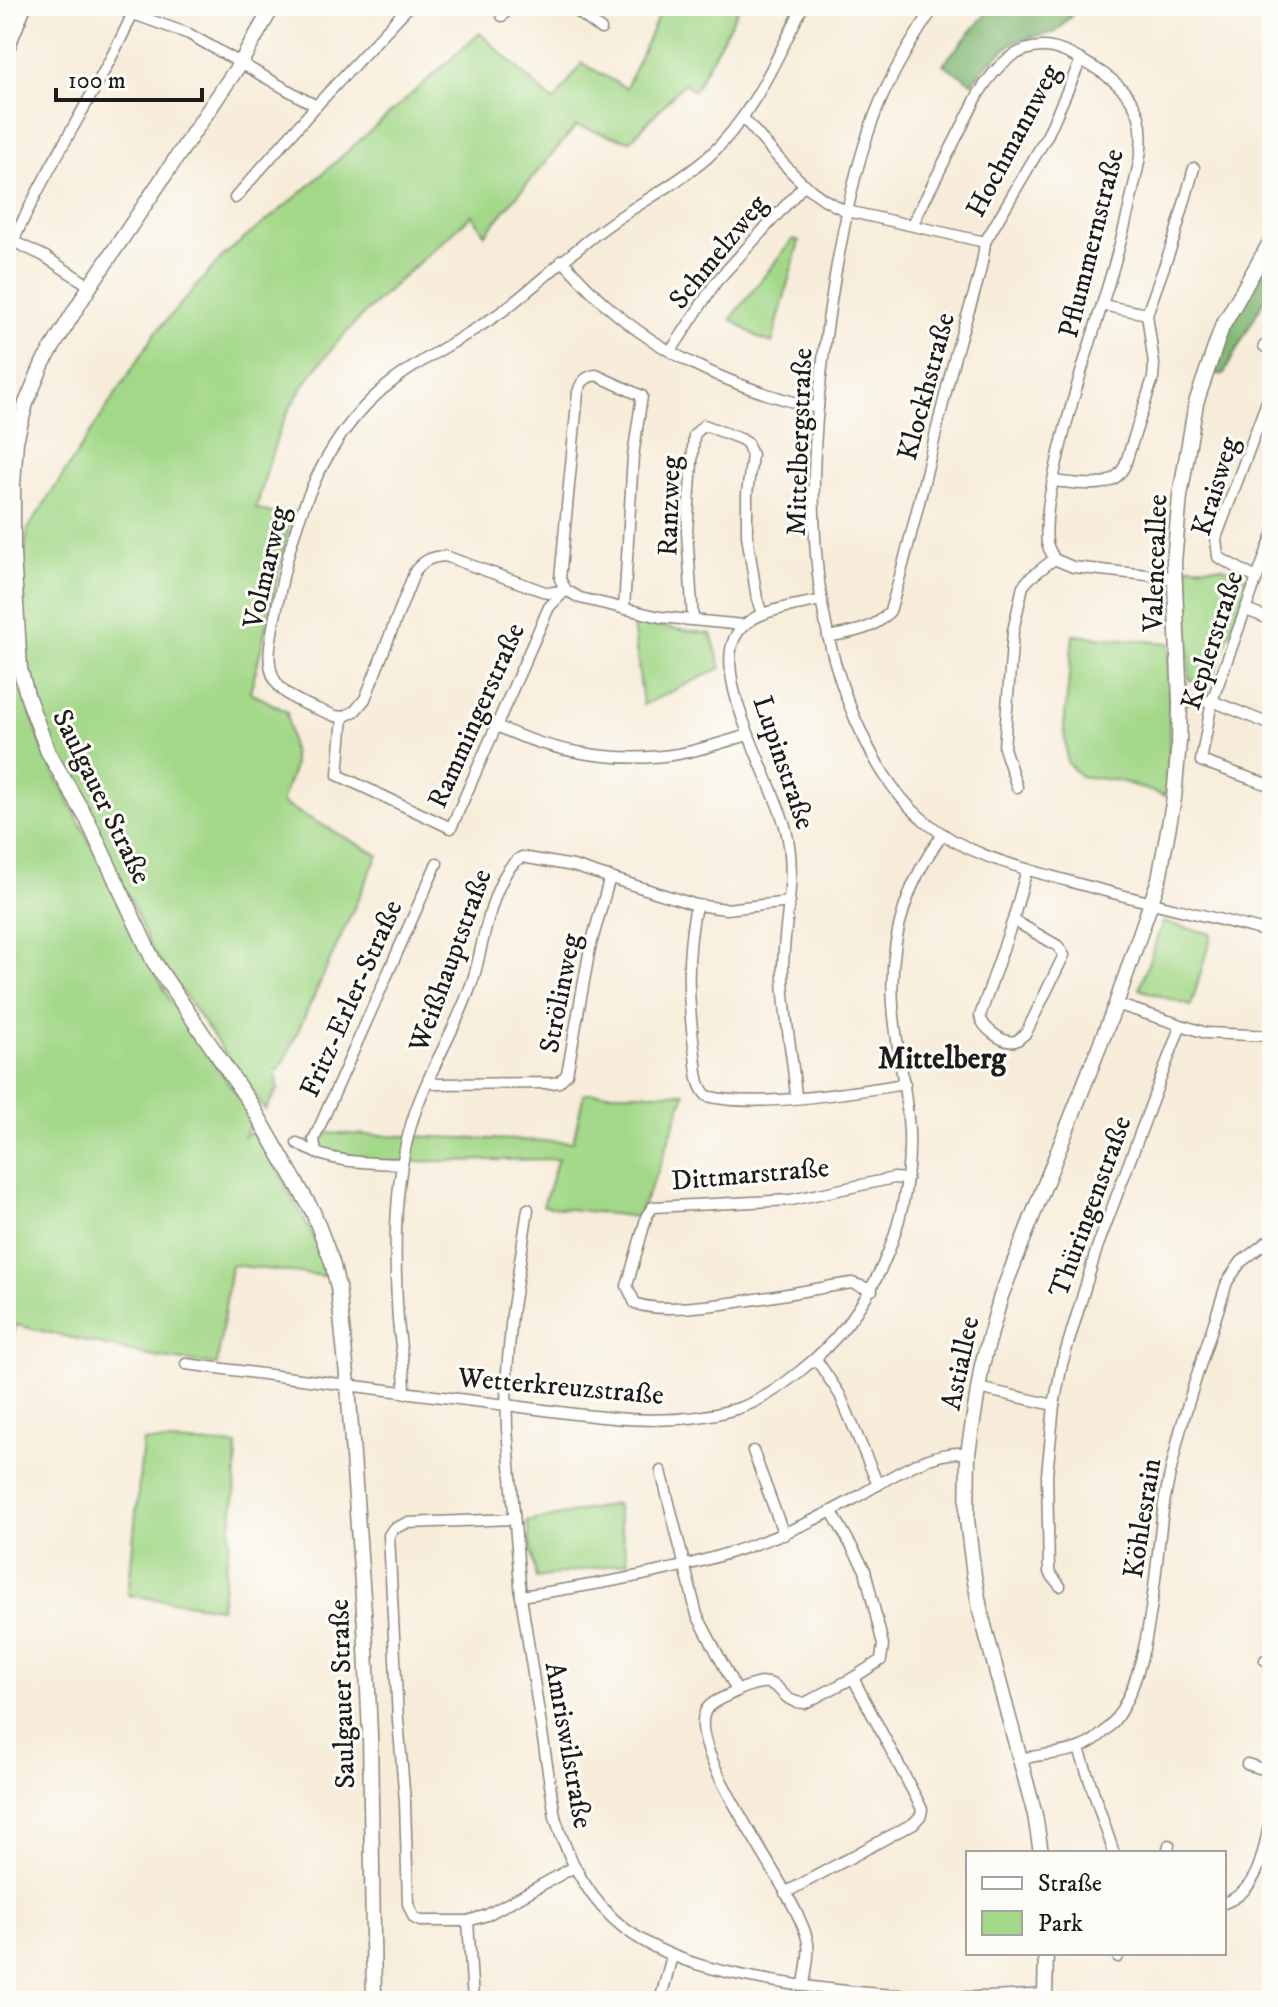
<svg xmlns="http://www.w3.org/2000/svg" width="1278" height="2007" viewBox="0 0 1278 2007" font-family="'IM FELL DW Pica',serif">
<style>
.green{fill:#a3d888;stroke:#607a52;stroke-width:2}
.forest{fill:#82b874;stroke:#4f6a48;stroke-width:2}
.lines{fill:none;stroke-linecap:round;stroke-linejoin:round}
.street-casing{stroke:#8a847a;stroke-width:13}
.secondary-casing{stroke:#8a847a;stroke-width:17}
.street{stroke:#fff;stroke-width:10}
.secondary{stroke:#fff;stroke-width:14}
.labels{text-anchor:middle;stroke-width:6;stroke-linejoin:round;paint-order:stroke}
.street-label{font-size:28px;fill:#1c1c1c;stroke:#fdfcf7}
.neighbourhood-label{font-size:30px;font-weight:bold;fill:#1c1c1c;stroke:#fdfcf7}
</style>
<rect width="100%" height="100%" fill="#fdfcf7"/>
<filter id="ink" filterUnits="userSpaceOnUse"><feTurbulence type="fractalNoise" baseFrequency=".0125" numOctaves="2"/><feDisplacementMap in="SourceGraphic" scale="16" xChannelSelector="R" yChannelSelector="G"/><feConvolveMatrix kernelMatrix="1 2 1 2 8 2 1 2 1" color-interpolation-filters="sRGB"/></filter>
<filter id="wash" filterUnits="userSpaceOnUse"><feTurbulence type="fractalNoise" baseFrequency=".006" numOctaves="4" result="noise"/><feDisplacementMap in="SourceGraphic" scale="32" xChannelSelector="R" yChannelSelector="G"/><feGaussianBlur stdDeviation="1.8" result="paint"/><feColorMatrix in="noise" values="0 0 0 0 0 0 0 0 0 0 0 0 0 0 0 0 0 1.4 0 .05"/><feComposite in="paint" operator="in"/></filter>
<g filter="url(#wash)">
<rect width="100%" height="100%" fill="#f7ecd9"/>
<g class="green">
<path d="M663 6H740L694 91 684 83 630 141 576 126 485 234 472 215C408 274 331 333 289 410 274 437 266 477 256 508L291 520C276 577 266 635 250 692L287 712 294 766 281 803 378 855 283 1064 275 1072 278 1089 265 1110 151 948 126 891 55 749 23 669 16 671 45 754 170 1000 254 1119 244 1136 257 1130 316 1242 325 1276 231 1265 217 1365 154 1357 16 1325 8 1358 6 1357V459H8L15 579 25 549 28 529 156 332 223 256 302 192 480 33 554 102 582 63 626 88Z"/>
<path d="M793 239 799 241 772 343 759 338 731 319Z"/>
<path d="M1188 566 1224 567 1250 579 1208 690 1189 679Z"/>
<path d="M633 623 711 634 721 668 643 705Z"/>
<path d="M1073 635 1169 643V757L1165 796 1120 781 1080 776 1067 762 1064 728Z"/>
<path d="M1163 922 1212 934 1191 1006 1139 989Z"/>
<path d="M584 1093H685L658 1171 637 1217 543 1206 558 1159 382 1162 303 1146 320 1133 573 1142Z"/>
<path d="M143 1441 237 1445 235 1493 221 1608 128 1595Z"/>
<path d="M616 1504 628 1562 536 1578 527 1522Z"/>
</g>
<g class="forest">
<path d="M1080 6 1056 32 1015 41 983 68 972 83 943 64 992 7Z"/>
<path d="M1272 248V285L1223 375 1214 373 1225 326Z"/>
</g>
</g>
<g filter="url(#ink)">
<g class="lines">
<g class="street-casing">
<g id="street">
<path d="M111 6 189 34 316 106"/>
<path d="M570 6 601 29"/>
<path d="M935 6C916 33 899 62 885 91 858 149 846 214 835 276 810 427 794 598 864 738 879 770 899 800 926 822 966 855 1019 867 1068 881 1136 900 1204 915 1272 933"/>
<path d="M502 16 512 6"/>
<path d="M6 56 26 6"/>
<path d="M744 119C774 152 804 195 847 211L985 242C981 283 964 320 954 360 932 444 915 528 890 611 875 630 851 632 828 637"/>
<path d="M235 198 316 106 409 6"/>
<path d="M912 225 979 93C995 68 1014 46 1045 47 1062 48 1081 60 1095 68 1113 79 1133 96 1139 117 1146 143 1137 170 1132 195 1113 283 1079 366 1059 453 1053 481 1044 514 1047 543 1048 548 1052 554 1054 559L1073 567 1175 578"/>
<path d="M6 238 44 256 90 286"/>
<path d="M985 242 1047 136 1081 60"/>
<path d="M6 258C41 173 95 98 132 15"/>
<path d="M562 260C576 275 590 291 605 304 663 357 742 391 818 408"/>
<path d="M1102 305 1147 314"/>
<path d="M1264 346 1272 351"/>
<path d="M671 351 716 282 805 184"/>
<path d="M1053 481C1078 483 1113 493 1125 465L1153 378 1154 364 1147 314 1174 239 1194 168"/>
<path d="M1272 537 1212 701 1201 761 1272 786"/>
<path d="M1256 578 1218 557 1216 538 1272 388"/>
<path d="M1246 610 1272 620"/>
<path d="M693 620 687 532 694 435 704 425 741 439 747 443 752 455 747 494V535L757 599 762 614"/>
<path d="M744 625 660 617 580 598 566 590 548 593 445 556C431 557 424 560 415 571L365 699 355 711 343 717 335 716C319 709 299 704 286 693 258 672 273 631 278 602 293 518 325 430 397 378 431 353 470 335 504 310 539 283 571 252 607 226 640 202 676 185 707 158 752 118 776 59 803 6"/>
<path d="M1180 703 1212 701 1272 725"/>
<path d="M343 717 338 775 451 828 549 607 566 590 560 579 578 392C581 382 585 377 596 375L642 396 633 456 624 609"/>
<path d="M497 726C550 752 619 764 678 754 702 750 726 741 749 735"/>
<path d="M1017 787 1004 748 1013 631 1023 586 1030 578 1054 559"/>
<path d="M696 905C685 960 688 1000 695 1055 697 1069 696 1085 707 1096 755 1109 853 1092 905 1084"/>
<path d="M1013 920 1058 946 1064 955 1026 1033C1023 1035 1019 1040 1015 1041 1002 1044 982 1027 980 1016L1013 920 1027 869"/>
<path d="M1116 1004 1206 1033 1272 1036"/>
<path d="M429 1081 437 1084 552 1083 559 1082 567 1074 590 948 610 877"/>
<path d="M796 1097C793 1055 783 1014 783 971 783 921 799 875 785 826 772 780 717 687 733 642 744 609 793 607 822 600"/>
<path d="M297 1143C326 1163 367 1163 402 1164"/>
<path d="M316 1153 314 1139 319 1128 437 863"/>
<path d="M528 1209 512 1314 506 1382 507 1429 521 1596 555 1817C568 1860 588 1900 624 1928 667 1961 721 1972 772 1981 862 1996 954 2001 1045 1994V2001"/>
<path d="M872 1290 852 1283C806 1289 672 1320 635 1303L627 1286 647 1215 653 1207 791 1200 894 1178 907 1179"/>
<path d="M816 1359 840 1395 878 1485"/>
<path d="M186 1364C293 1378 399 1392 506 1405 581 1414 662 1431 736 1409 760 1402 780 1387 799 1372 872 1315 912 1225 909 1132 907 1090 896 1048 893 1005 889 943 905 884 943 834"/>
<path d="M978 1388 1054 1405"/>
<path d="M405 1393C405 1369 400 1344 398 1320 394 1256 393 1187 411 1125 426 1073 459 1026 475 973 483 944 494 870 522 857L573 866 696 905 726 909 790 902"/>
<path d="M753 1451 784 1535"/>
<path d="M661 1471 697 1615 737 1691C728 1696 711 1701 706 1710 682 1751 800 1894 808 1943 810 1956 805 1973 804 1986"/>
<path d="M1060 1586 1049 1572 1047 1475 1054 1405 1062 1364 1097 1248 1180 1027"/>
<path d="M521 1596C637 1579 749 1559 852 1500 885 1481 929 1449 968 1453"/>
<path d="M1265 1660 1272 1662"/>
<path d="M737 1691C788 1667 772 1703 805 1703L853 1678"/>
<path d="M1079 1749 1114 1853"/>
<path d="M1020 1759C1055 1751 1082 1757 1109 1727 1152 1680 1154 1572 1163 1511 1166 1487 1173 1463 1178 1439 1192 1386 1211 1334 1227 1282L1241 1262 1272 1238"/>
<path d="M1247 1764 1272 1772"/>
<path d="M1167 1853 1169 1845"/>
<path d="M785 1893 914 1823 921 1815 922 1809 853 1678 881 1660 883 1645 865 1570 832 1512"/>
<path d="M1224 1903C1262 1890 1264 1845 1272 1811"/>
<path d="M468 1921 487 1915 574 1867"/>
<path d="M1118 1953V1957"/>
<path d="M473 2001 468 1921H420L414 1918 408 1904 405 1801 398 1720 389 1535 393 1529 407 1523 514 1519"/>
<path d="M660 2001 672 1956"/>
</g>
</g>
<g class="secondary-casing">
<g id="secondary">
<path d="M273 6 241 62 90 286 43 363 26 403 16 441 13 484V554L20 669 28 698 48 752 87 819 154 962 252 1106 313 1212 332 1262 338 1287 348 1385 365 1626 370 1734 374 2001"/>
<path d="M1041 1853 1035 1815 981 1614 974 1576 967 1520 968 1453 982 1365 1001 1296 1116 1004 1159 879 1174 798 1179 742 1180 703 1174 562 1180 496 1196 403 1222 327 1272 239"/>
<path d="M1045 1994 1046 1953"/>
</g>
</g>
<use href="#street" class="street"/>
<use href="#secondary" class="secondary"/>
</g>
</g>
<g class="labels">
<g class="street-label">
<text transform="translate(1012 140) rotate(-62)" y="10">Hochmannweg</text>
<text transform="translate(1090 243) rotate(-76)" y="10">Pflummernstraße</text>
<text transform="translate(717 251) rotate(-51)" y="10">Schmelzweg</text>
<text transform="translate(925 386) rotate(-75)" y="10">Klockhstraße</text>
<text transform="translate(798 442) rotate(-88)" y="10">Mittelbergstraße</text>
<text transform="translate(1214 486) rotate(-73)" y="10">Kraisweg</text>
<text transform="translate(668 506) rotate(-88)" y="10">Ranzweg</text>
<text transform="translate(1154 563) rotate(-88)" y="10">Valenceallee</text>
<text transform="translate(265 567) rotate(-77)" y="10">Volmarweg</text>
<text transform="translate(1211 640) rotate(-72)" y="10">Keplerstraße</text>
<text transform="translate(475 715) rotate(-66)" y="10">Rammingerstraße</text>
<text transform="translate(785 762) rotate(71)" y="10">Lupinstraße</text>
<text transform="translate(103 796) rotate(64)" y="10">Saulgauer Straße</text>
<text transform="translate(449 960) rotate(-70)" y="10">Weißhauptstraße</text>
<text transform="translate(559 993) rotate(-79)" y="10">Strölinweg</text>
<text transform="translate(350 998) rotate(-66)" y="10">Fritz-Erler-Straße</text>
<text transform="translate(750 1173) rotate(-5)" y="10">Dittmarstraße</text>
<text transform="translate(1089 1206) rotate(-70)" y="10">Thüringenstraße</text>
<text transform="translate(959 1363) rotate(-78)" y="10">Astiallee</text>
<text transform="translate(561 1385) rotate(5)" y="10">Wetterkreuzstraße</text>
<text transform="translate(1141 1518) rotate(-81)" y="10">Köhlesrain</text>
<text transform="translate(341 1694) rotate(-92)" y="10">Saulgauer Straße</text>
<text transform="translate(570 1745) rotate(80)" y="10">Amriswilstraße</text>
</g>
<g class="neighbourhood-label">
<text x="942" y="1068">Mittelberg</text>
</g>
</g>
<rect width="1278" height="2007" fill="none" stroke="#fdfcf7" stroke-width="32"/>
<rect x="966" y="1851" width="260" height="104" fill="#fdfcf7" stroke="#a3a29f" stroke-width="2"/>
<rect x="982" y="1877" width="40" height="12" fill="#ffffff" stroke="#a3a29f" stroke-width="2"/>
<text x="1038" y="1891" font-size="24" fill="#1c1c1c">Straße</text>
<rect x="982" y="1911" width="40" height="24" fill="#a3d888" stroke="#a3a29f" stroke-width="2"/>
<text x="1038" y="1931" font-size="24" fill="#1c1c1c">Park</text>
<path d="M56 88v12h146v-12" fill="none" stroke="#1c1c1c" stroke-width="4"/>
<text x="68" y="88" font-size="24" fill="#1c1c1c" stroke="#fdfcf7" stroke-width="6" paint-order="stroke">100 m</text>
</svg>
